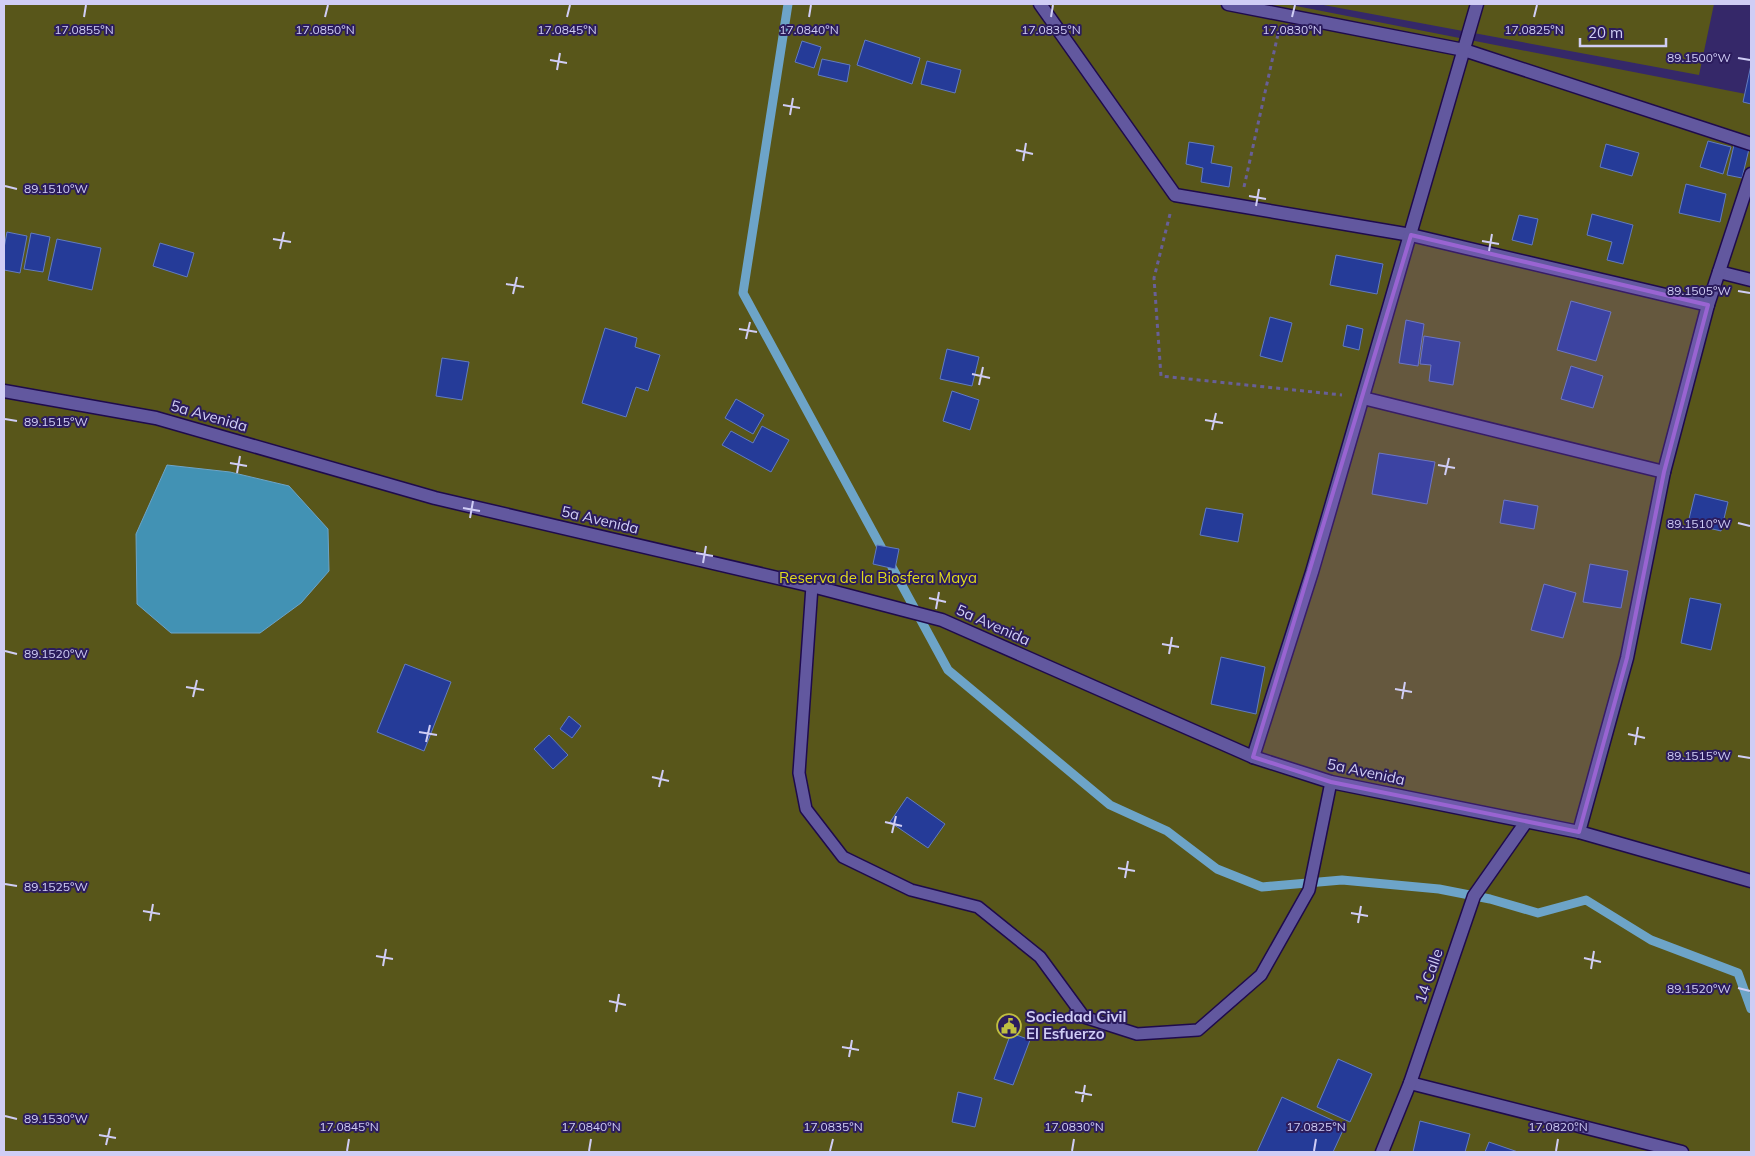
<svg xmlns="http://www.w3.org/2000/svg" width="1755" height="1156" viewBox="0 0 1755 1156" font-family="Mulish,sans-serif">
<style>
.green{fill:#58561a}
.water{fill:#4292b4;stroke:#6da4c8}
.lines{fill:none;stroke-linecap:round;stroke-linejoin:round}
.stream{stroke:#6da4c8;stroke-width:9}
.building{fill:#253b98;stroke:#627bc0}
.lane-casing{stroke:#1e0a4c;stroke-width:14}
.street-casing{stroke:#1e0a4c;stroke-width:15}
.secondary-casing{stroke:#1e0a4c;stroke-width:15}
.path{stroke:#685f97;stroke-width:3;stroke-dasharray:4 4;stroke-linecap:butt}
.lane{stroke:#62589f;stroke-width:11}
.street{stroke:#62589f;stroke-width:12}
.secondary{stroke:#62589f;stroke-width:12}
.marked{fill:#9964d2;fill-opacity:0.2;stroke:#9964d2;stroke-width:4;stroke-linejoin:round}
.ticks{fill:none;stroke:#d0cdf5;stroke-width:2}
.labels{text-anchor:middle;stroke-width:4;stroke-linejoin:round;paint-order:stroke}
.street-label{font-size:15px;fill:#d0cdf5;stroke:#2b1c5d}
.park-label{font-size:15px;fill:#e1dc1a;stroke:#2b1c5d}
.poi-label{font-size:15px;font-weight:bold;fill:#d0cdf5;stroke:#2b1c5d;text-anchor:start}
.ticks-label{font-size:12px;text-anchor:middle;fill:#d0cdf5;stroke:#2b1c5d;stroke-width:4;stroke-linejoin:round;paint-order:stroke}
</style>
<rect width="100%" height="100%" fill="#352869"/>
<g class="green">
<path d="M4 4H1286L1751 95V1152H4Z"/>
<path d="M1318 4H1714L1699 75Z"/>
</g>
<path class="water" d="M167 465 230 472 289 486 328 529 329 571 301 603 260 633H171L137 604 136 534Z"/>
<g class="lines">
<path class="stream" d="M788 4 743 293 948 670 1110 805 1167 831 1217 869 1262 887 1342 880 1439 889 1490 899 1538 913 1586 900 1651 940 1738 973 1751 1009"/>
</g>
<g class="building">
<path d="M865 40 920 58 912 84 857 65Z"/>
<path d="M802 41 821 47 814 68 795 62Z"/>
<path d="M822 59 850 65 847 82 818 75Z"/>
<path d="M927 61 961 70 955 93 921 84Z"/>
<path d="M1751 65V104L1743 102Z"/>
<path d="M1708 141 1731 147 1723 174 1700 167Z"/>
<path d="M1189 142 1214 146 1211 163 1232 167 1229 187 1201 182 1203 168 1186 164Z"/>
<path d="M1606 144 1639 153 1632 176 1600 167Z"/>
<path d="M1734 145 1749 149 1742 178 1727 175Z"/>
<path d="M1686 184 1726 194 1720 222 1679 213Z"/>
<path d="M1592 214 1633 225 1623 264 1607 260 1612 242 1587 235Z"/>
<path d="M1519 215 1538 219 1532 245 1512 240Z"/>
<path d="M7 232 27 236 20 273 4 270V248Z"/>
<path d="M31 233 50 237 43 272 24 269Z"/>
<path d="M57 239 101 248 92 290 48 280Z"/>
<path d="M160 243 194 253 187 277 153 266Z"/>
<path d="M1336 255 1383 264 1377 294 1330 285Z"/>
<path d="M1571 301 1611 312 1596 361 1557 350Z"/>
<path d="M1270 317 1292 323 1282 362 1260 356Z"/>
<path d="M1406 320 1424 324 1418 366 1399 363Z"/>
<path d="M1347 325 1363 329 1359 350 1343 346Z"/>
<path d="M605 328 637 338 635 347 660 355 648 391 636 387 626 417 582 403Z"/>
<path d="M1424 336 1460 342 1453 385 1429 381 1431 365 1420 364Z"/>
<path d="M947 349 979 357 972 386 940 379Z"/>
<path d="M442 358 469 362 462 400 436 396Z"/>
<path d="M1571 366 1603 376 1593 408 1561 399Z"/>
<path d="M952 391 979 400 970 430 943 421Z"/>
<path d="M736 399 764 415 753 434 725 418Z"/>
<path d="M762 426 789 440 771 472 722 445 731 431 753 443Z"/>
<path d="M1379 453 1435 462 1427 504 1372 494Z"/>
<path d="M1695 494 1728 502 1721 531 1688 523Z"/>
<path d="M1504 500 1538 506 1534 529 1500 523Z"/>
<path d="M1206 508 1243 514 1238 542 1200 535Z"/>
<path d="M877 545 899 549 895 569 873 564Z"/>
<path d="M1590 564 1628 571 1621 608 1583 602Z"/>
<path d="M1544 584 1576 593 1563 638 1531 630Z"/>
<path d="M1690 598 1721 604 1711 650 1681 643Z"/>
<path d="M1221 657 1265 667 1256 714 1211 704Z"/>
<path d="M405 664 451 682 424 751 377 732Z"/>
<path d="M569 716 581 726 572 738 560 729Z"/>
<path d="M549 735 568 755 553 769 534 749Z"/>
<path d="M907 797 945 824 928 848 890 822Z"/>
<path d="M1011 1033 1030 1040 1013 1085 994 1079Z"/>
<path d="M1338 1059 1372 1074 1350 1122 1317 1107Z"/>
<path d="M958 1092 982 1098 975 1127 952 1122Z"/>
<path d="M1282 1097 1345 1126 1333 1152H1257Z"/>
<path d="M1420 1121 1470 1134 1465 1152H1413Z"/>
<path d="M1489 1142 1518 1152H1485Z"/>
</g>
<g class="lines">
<g class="lane-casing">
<path id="lane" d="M812 586 799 773 806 809 843 857 911 890 978 907 1040 957 1084 1017 1137 1034 1198 1030 1261 975 1309 890 1331 782"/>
</g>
<g class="street-casing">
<g id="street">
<path d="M1040 4 1175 195 1411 235 1708 305"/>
<path d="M1228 4 1464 50 1751 144"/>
<path d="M1719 272 1751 280"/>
<path d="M1363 398 1664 472"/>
<path d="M1253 757 1312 572 1477 4"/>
<path d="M1579 832 1627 658 1664 472 1708 305 1751 174"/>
<path d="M1410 1083 1682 1152"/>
<path d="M1382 1152 1410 1083 1474 896 1526 822"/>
</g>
</g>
<g class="secondary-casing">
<path id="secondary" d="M4 391 156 418 435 498 812 586 942 620 1253 757 1331 782 1579 832 1751 881"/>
</g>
<g class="path">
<path d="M1244 187 1278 34"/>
<path d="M1170 214 1154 278 1161 376 1342 395"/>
</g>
<use href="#lane" class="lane"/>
<use href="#street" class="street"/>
<use href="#secondary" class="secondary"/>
</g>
<path class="marked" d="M1411 235 1708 305 1664 472 1627 658 1579 832 1331 782 1253 757Z"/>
<path class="ticks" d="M84 17 86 5M325 17 328 5M567 17 570 5M809 17 811 5M1051 17 1053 5M1292 17 1295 5M1534 17 1537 5M1738 58 1750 60M550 60 567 63M557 70 560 53M783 105 800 108M790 115 793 98M1016 150 1033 154M1023 161 1026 143M5 186 17 189M1249 196 1266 199M1256 206 1259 189M273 239 291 242M1482 241 1499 244M280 249 284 232M1489 251 1492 234M506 284 524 287M1738 291 1750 293M513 294 517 277M739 329 757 332M746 339 750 322M972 374 990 378M979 385 983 367M5 419 17 421M1205 420 1223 423M1212 430 1216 413M230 463 247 466M1438 465 1455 468M237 473 240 456M1445 475 1449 458M463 508 480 511M470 518 473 501M1738 523 1750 526M696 553 713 556M703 563 706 546M929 598 946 602M936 609 939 592M1162 644 1179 647M5 651 17 654M1169 654 1172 637M186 687 204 690M1395 689 1412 692M193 697 197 680M1402 699 1405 682M419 732 437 735M1628 734 1645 738M426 742 430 725M1635 745 1638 727M1738 756 1750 758M652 777 669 781M659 787 663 770M885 822 902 826M892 833 896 816M1118 868 1135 871M1125 878 1128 861M5 884 17 886M143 911 160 914M1351 913 1368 916M150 921 153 904M1358 923 1361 906M376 956 393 959M1584 958 1601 962M383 966 386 949M1591 969 1594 951M1738 988 1750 991M609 1001 626 1005M616 1012 619 994M842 1047 859 1050M849 1057 852 1040M1075 1092 1092 1095M1082 1102 1085 1085M5 1116 17 1119M99 1135 116 1138M106 1145 110 1128M347 1151 349 1139M589 1151 591 1139M830 1151 833 1139M1072 1151 1074 1139M1314 1151 1316 1139M1556 1151 1558 1139"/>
<defs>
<g id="civic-ring" transform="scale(1.25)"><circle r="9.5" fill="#2b1c5d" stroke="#c0be40" stroke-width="1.5"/><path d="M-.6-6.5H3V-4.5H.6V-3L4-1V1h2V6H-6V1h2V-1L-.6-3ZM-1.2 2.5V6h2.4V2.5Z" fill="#c0be40"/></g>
</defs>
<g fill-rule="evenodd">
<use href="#civic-ring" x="1009" y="1026"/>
</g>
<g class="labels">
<g class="street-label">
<text transform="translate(209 416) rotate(16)" y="5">5a Avenida</text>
<text transform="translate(600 520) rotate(13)" y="5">5a Avenida</text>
<text transform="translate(993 625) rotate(24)" y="5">5a Avenida</text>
<text transform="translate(1366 772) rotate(12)" y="5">5a Avenida</text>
<text transform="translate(1429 976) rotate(-71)" y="5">14 Calle</text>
</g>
<g class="park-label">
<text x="878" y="583">Reserva de la Biosfera Maya</text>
</g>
<g class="poi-label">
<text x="1026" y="1022">Sociedad Civil<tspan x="1026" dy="17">El Esfuerzo</tspan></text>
</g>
</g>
<g class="ticks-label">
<text x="84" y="34">17.0855°N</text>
<text x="325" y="34">17.0850°N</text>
<text x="567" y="34">17.0845°N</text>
<text x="809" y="34">17.0840°N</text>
<text x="1051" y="34">17.0835°N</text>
<text x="1292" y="34">17.0830°N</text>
<text x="1534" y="34">17.0825°N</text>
<text x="1699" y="62">89.1500°W</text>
<text x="56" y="193">89.1510°W</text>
<text x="1699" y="295">89.1505°W</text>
<text x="56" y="426">89.1515°W</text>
<text x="1699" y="528">89.1510°W</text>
<text x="56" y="658">89.1520°W</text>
<text x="1699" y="760">89.1515°W</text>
<text x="56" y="891">89.1525°W</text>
<text x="1699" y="993">89.1520°W</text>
<text x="56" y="1123">89.1530°W</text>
<text x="349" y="1131">17.0845°N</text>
<text x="591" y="1131">17.0840°N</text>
<text x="833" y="1131">17.0835°N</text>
<text x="1074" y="1131">17.0830°N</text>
<text x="1316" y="1131">17.0825°N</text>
<text x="1558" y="1131">17.0820°N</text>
</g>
<rect width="1755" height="1156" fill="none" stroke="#d0cdf5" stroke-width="10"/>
<path d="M1580 38v8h86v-8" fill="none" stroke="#d0cdf5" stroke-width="2.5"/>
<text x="1588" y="38" font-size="15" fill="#d0cdf5" stroke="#2b1c5d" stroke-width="4" paint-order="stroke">20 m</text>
</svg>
